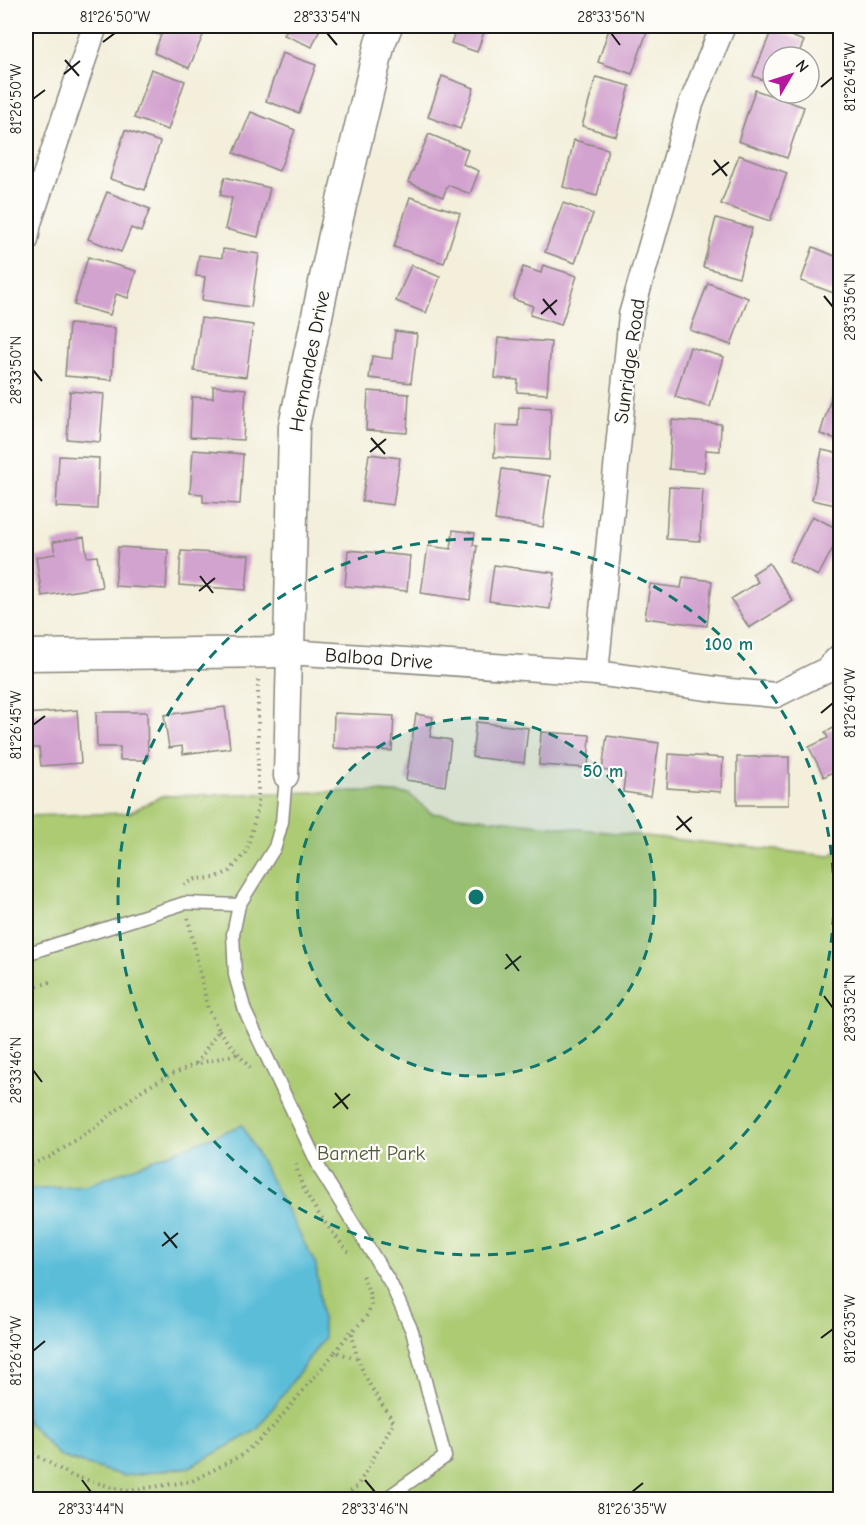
<svg xmlns="http://www.w3.org/2000/svg" width="866" height="1525" viewBox="0 0 866 1525" font-family="'Comic Neue',sans-serif">
<style>
.green{fill:#accb73;stroke:#647448;stroke-width:1.5}
.water{fill:#5bbdd9;stroke:#3c6c7a;stroke-width:1.5}
.building{fill:#d3a3cf}
.lines{fill:none;stroke-linecap:round;stroke-linejoin:round}
.service-casing{stroke:#88867c;stroke-width:15}
.minor-casing{stroke:#88867c;stroke-width:27}
.tertiary-casing{stroke:#88867c;stroke-width:33}
.path{stroke:#88867c;stroke-width:4;stroke-dasharray:1.5 4.5;stroke-linecap:butt}
.service{stroke:#fff;stroke-width:12}
.minor{stroke:#fff;stroke-width:24}
.tertiary{stroke:#fff;stroke-width:30}
.ticks{fill:none;stroke:#1c1c1c;stroke-width:2}
.ring{fill:none;stroke:#0f766e;stroke-width:3;stroke-dasharray:10 8}
.labels{text-anchor:middle;stroke-width:4.5;stroke-linejoin:round;paint-order:stroke}
.street-label{font-size:20px;fill:#1c1c1c;stroke:#fdfcf7}
.park-label{font-size:20px;fill:#4e593a;stroke:#fdfcf7}
.centre{fill:#0f766e;stroke:#fdfcf7;stroke-width:3}
.ring-label{font-size:18px;text-anchor:middle;font-weight:bold;fill:#0f766e;stroke:#fdfcf7;stroke-width:4.5;stroke-linejoin:round;paint-order:stroke}
.neatline{fill:none;stroke:#1c1c1c;stroke-width:2}
.ticks-label{font-size:15px;text-anchor:middle;fill:#1c1c1c}
</style>
<rect width="100%" height="100%" fill="#fdfcf7"/>
<filter id="ink" filterUnits="userSpaceOnUse"><feTurbulence type="fractalNoise" baseFrequency=".0167" numOctaves="2"/><feDisplacementMap in="SourceGraphic" scale="12" xChannelSelector="R" yChannelSelector="G"/><feConvolveMatrix kernelMatrix="1 2 1 2 8 2 1 2 1" color-interpolation-filters="sRGB"/></filter>
<filter id="wash" filterUnits="userSpaceOnUse"><feTurbulence type="fractalNoise" baseFrequency=".008" numOctaves="4" result="noise"/><feDisplacementMap in="SourceGraphic" scale="24" xChannelSelector="R" yChannelSelector="G"/><feGaussianBlur stdDeviation="1.35" result="paint"/><feColorMatrix in="noise" values="0 0 0 0 0 0 0 0 0 0 0 0 0 0 0 0 0 1.4 0 .05"/><feComposite in="paint" operator="in"/></filter>
<g filter="url(#wash)">
<rect width="100%" height="100%" fill="#f3efdb"/>
<path class="green" d="M361 791 409 794 431 813 830 856 840 848V1499H26V816L129 813 162 796Z"/>
<path class="water" d="M242 1125 316 1265 324 1338 257 1430 190 1467 123 1476 59 1456 26 1420V1190L86 1186Z"/>
<g id="blocks">
<g class="building">
<path d="M155 26H207L189 68 154 53 161 35 153 32Z"/>
<path d="M289 26H321L312 47 284 35Z"/>
<path d="M457 26H486L477 52 451 43Z"/>
<path d="M610 26H649L632 74 598 62Z"/>
<path d="M772 29 804 41 797 57H773V84L753 76Z"/>
<path d="M282 53 316 65 299 113 266 101Z"/>
<path d="M151 69 185 81 168 130 134 118Z"/>
<path d="M442 76 474 88 460 129 428 117Z"/>
<path d="M596 77 630 86 616 136 582 126Z"/>
<path d="M755 90 804 107 787 158 738 141Z"/>
<path d="M251 112 295 130 279 171 234 153Z"/>
<path d="M125 130 160 142 145 190 110 179Z"/>
<path d="M429 134 468 150 463 164 479 171 470 194 448 185 443 197 408 182Z"/>
<path d="M574 140 608 149 597 196 563 187Z"/>
<path d="M739 155 787 173 770 221 721 204Z"/>
<path d="M225 177 270 188 258 237 225 229 232 198 220 195Z"/>
<path d="M107 192 150 209 141 232 131 228 121 252 88 239Z"/>
<path d="M410 197 460 213 444 263 394 247Z"/>
<path d="M563 203 593 214 575 263 545 252Z"/>
<path d="M716 218 752 228 739 277 703 267Z"/>
<path d="M813 247 840 258 839 295 801 281Z"/>
<path d="M223 249 259 254 251 307 202 300 205 277 196 276 199 255 222 258Z"/>
<path d="M88 257 136 271 128 298 116 294 110 315 74 305Z"/>
<path d="M411 265 440 277 426 313 396 301Z"/>
<path d="M543 265 577 276 561 325 530 315 533 306 513 299 523 267 541 273Z"/>
<path d="M708 283 748 298 731 345 690 330Z"/>
<path d="M201 318 253 325 246 377 194 371Z"/>
<path d="M69 324 115 328 112 380 65 376Z"/>
<path d="M395 331 417 334 411 383 369 378 372 356 392 359Z"/>
<path d="M498 338 551 342 547 394 517 392 518 380 495 378Z"/>
<path d="M690 347 724 357 710 407 675 397Z"/>
<path d="M835 385 840 386V440L820 434Z"/>
<path d="M213 386 246 389 243 440 190 437 192 397 213 398Z"/>
<path d="M70 391 104 394 100 442 67 439Z"/>
<path d="M368 391 409 394 407 433 366 430Z"/>
<path d="M519 407 551 408 549 460 494 457 496 425 518 426Z"/>
<path d="M672 420 721 424 720 451 706 450 704 472 669 469Z"/>
<path d="M193 450 243 454 240 504 203 502V494L190 493Z"/>
<path d="M822 450 840 454V506L812 500Z"/>
<path d="M369 454 400 458 393 505 362 501Z"/>
<path d="M59 456 99 458 97 509 56 507Z"/>
<path d="M502 469 550 476 543 527 495 520Z"/>
<path d="M669 487 703 489 700 541 666 539Z"/>
<path d="M812 516 840 530V535L818 576 789 561Z"/>
<path d="M453 530 475 533 473 545 477 546 470 600 421 593 428 546 451 549Z"/>
<path d="M84 537 87 557 97 556 102 587 42 596 36 557 55 554 53 542Z"/>
<path d="M118 547 168 550 166 589 115 586Z"/>
<path d="M348 550 410 556 407 591 345 586Z"/>
<path d="M181 551 249 555 246 590 179 585Z"/>
<path d="M769 563 793 601 749 628 731 599 758 582 752 574Z"/>
<path d="M494 565 555 573 550 609 489 601Z"/>
<path d="M683 577 712 581 707 626 645 618 650 584 681 588Z"/>
<path d="M225 707 230 748 183 754 182 746 169 748 164 715Z"/>
<path d="M77 710 81 763 41 766 39 748H29L26 714Z"/>
<path d="M96 712H147L148 760H120V747H97Z"/>
<path d="M334 713 394 716 392 751 333 748Z"/>
<path d="M416 714 433 717 430 737 451 740 445 786 406 780Z"/>
<path d="M476 722 528 728 524 763 472 757Z"/>
<path d="M840 725V768L824 777 809 747 828 738 825 732Z"/>
<path d="M541 732 590 735 588 768 539 765Z"/>
<path d="M607 736 659 743 651 796 623 792 625 774 602 770Z"/>
<path d="M669 754 723 758 721 792 667 788Z"/>
<rect x="737" y="757" width="52" height="48"/>
</g>
</g>
</g>
<g filter="url(#ink)">
<use href="#blocks" fill-opacity="0" stroke="#88867c" stroke-width="1.5"/>
<g class="lines">
<g class="service-casing">
<g id="service">
<path d="M286 776 282 822 275 847 239 905 233 934 235 975 245 1011 321 1171 391 1284 412 1331 445 1457 384 1500"/>
<path d="M26 954 185 903 239 905"/>
</g>
</g>
<g class="minor-casing">
<g id="minor">
<path d="M26 240 29 223 95 26"/>
<path d="M596 673 631 315 691 104 723 26"/>
<path d="M286 776 289 652 596 673 730 691 776 695 826 670 840 656"/>
</g>
</g>
<g class="tertiary-casing">
<path id="tertiary" d="M26 655 289 652 294 426 335 230 380 43 387 26"/>
</g>
<g class="path">
<path d="M184 885 196 879 215 878 230 871 246 852 258 808V677"/>
<path d="M188 918 208 1009 219 1030 196 1064 237 1054"/>
<path d="M26 990 50 982"/>
<path d="M219 1030 252 1071"/>
<path d="M296 1164C301 1196 328 1226 348 1252"/>
<path d="M26 1166 50 1157 96 1127 142 1090 172 1074 196 1064"/>
<path d="M335 1352 351 1331"/>
<path d="M26 1444 34 1454 72 1476 127 1491 192 1481 242 1455 273 1427 335 1352 356 1358"/>
<path d="M342 1500 358 1485 394 1422C374 1393 355 1366 352 1331 377 1309 374 1302 361 1273"/>
</g>
<use href="#service" class="service"/>
<use href="#minor" class="minor"/>
<use href="#tertiary" class="tertiary"/>
</g>
</g>
<path class="ticks" d="M327 33 337 45M611 33 620 45M103 42 115 33M65 60 79 76M64 74 80 61M821 87 833 77M33 99 45 90M714 160 727 176M712 175 729 162M824 296 833 307M543 299 556 315M541 314 557 300M33 370 42 381M371 438 385 454M370 452 386 439M200 576 213 593M199 591 215 578M821 713 833 703M33 725 45 716M677 816 691 832M676 830 692 817M506 954 519 971M505 969 521 956M824 996 833 1008M33 1070 42 1082M335 1093 348 1109M333 1108 350 1094M164 1232 177 1248M162 1246 178 1233M821 1338 833 1329M33 1351 45 1341M82 1480 91 1492M365 1480 375 1492M632 1492 643 1483"/>
<circle cx="476" cy="897" r="179" fill="#0f766e" fill-opacity=".12"/>
<g class="ring">
<circle cx="476" cy="897" r="179"/>
<circle cx="476" cy="897" r="358"/>
</g>
<g class="labels">
<g class="street-label">
<text transform="translate(309 361) rotate(-79)" y="7">Hernandes Drive</text>
<text transform="translate(629 361) rotate(-82)" y="7">Sunridge Road</text>
<text transform="translate(379 658) rotate(4)" y="7">Balboa Drive</text>
</g>
<g class="park-label">
<text x="371" y="1160">Barnett Park</text>
</g>
</g>
<circle cx="476" cy="897" r="9" class="centre"/>
<g class="ring-label">
<text x="729" y="650">100 m</text>
<text x="603" y="777">50 m</text>
</g>
<rect width="866" height="1525" fill="none" stroke="#fdfcf7" stroke-width="66"/>
<g transform="translate(791 75) rotate(51)"><circle r="28" fill="#fdfcf7" stroke="#a3a29f" stroke-width="1.5"/>
<path d="M0-4.5L10 22L0 15L-10 22Z" fill="#b5179e"/>
<text y="-9" font-size="16" font-weight="bold" text-anchor="middle" fill="#1c1c1c">N</text>
</g>
<rect x="33" y="33" width="800" height="1459" class="neatline"/>
<g class="ticks-label">
<text x="115" y="22">81°26'50"W</text>
<text x="327" y="22">28°33'54"N</text>
<text x="611" y="22">28°33'56"N</text>
<text transform="translate(850 77) rotate(-90)" y="5">81°26'45"W</text>
<text transform="translate(16 99) rotate(-90)" y="5">81°26'50"W</text>
<text transform="translate(850 307) rotate(-90)" y="5">28°33'56"N</text>
<text transform="translate(16 370) rotate(-90)" y="5">28°33'50"N</text>
<text transform="translate(850 703) rotate(-90)" y="5">81°26'40"W</text>
<text transform="translate(16 725) rotate(-90)" y="5">81°26'45"W</text>
<text transform="translate(850 1008) rotate(-90)" y="5">28°33'52"N</text>
<text transform="translate(16 1070) rotate(-90)" y="5">28°33'46"N</text>
<text transform="translate(850 1329) rotate(-90)" y="5">81°26'35"W</text>
<text transform="translate(16 1351) rotate(-90)" y="5">81°26'40"W</text>
<text x="91" y="1514">28°33'44"N</text>
<text x="375" y="1514">28°33'46"N</text>
<text x="632" y="1514">81°26'35"W</text>
</g>
</svg>
